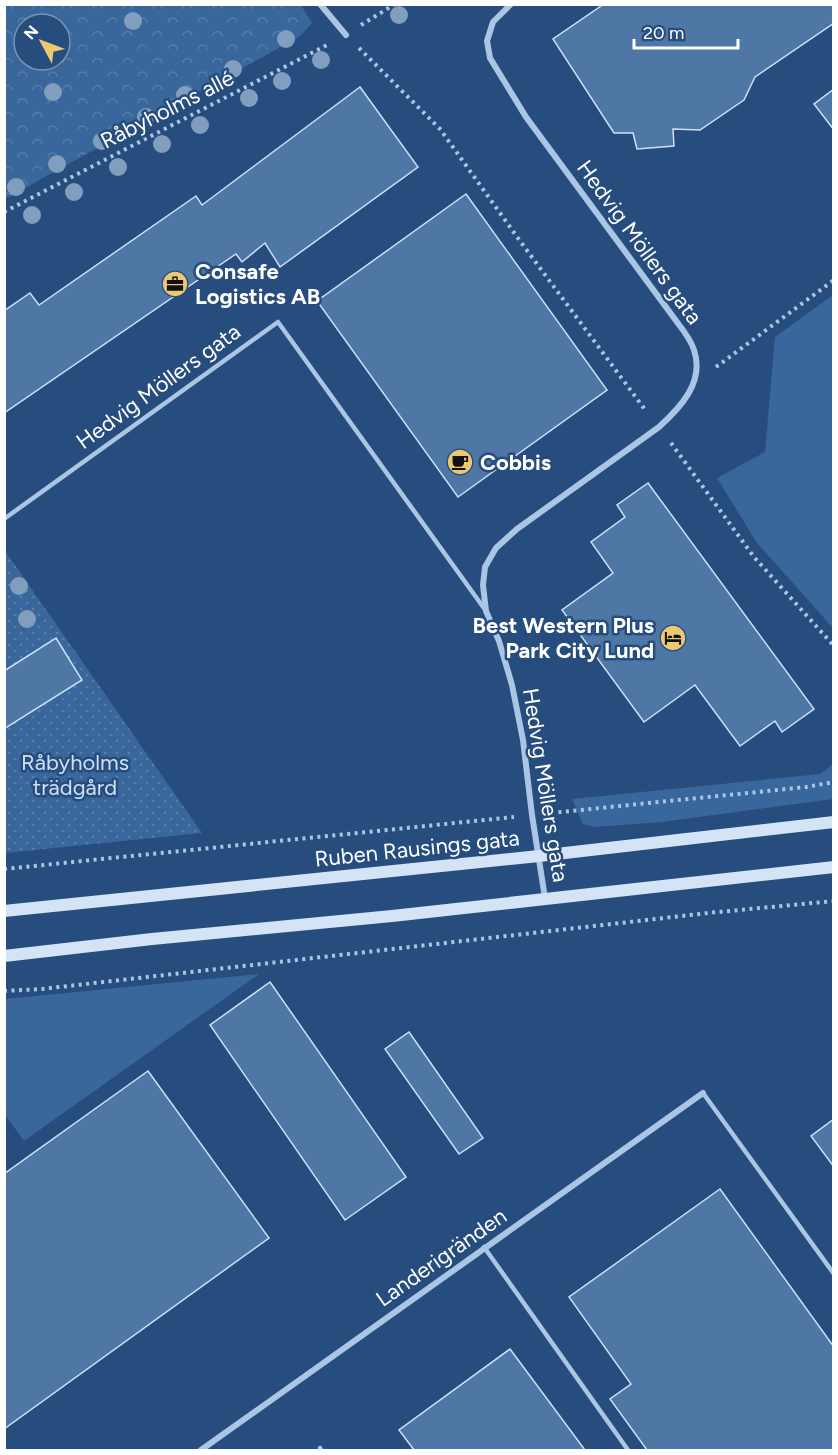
<svg xmlns="http://www.w3.org/2000/svg" width="838" height="1455" viewBox="0 0 838 1455" font-family="Figtree,sans-serif">
<style>
.grass{fill:#39669b}
.park{fill:url(#park-crowns);fill-rule:evenodd}
.garden{fill:url(#garden-dots)}
.building{fill:#4e77a6;stroke:#cee0f4;stroke-width:1.5}
.lines{fill:none;stroke-linecap:round;stroke-linejoin:round}
.path{stroke:#abc6e5;stroke-width:4;stroke-dasharray:3 4.5;stroke-linecap:butt}
.service{stroke:#abc6e5;stroke-width:4.5}
.minor{stroke:#abc6e5;stroke-width:6}
.secondary{stroke:#d4e3f5;stroke-width:12}
.tree{fill:#829ebe}
.labels{text-anchor:middle;stroke-width:5;stroke-linejoin:round;paint-order:stroke}
.street-label{font-size:22px;fill:#fff;stroke:#264d7d}
.poi-label{font-size:22px;font-weight:bold;fill:#fff;stroke:#264d7d;text-anchor:start}
.park-label{font-size:22px;fill:#cee0f4;stroke:#264d7d}
</style>
<defs>
<pattern id="park-crowns" width="20" height="18" patternUnits="userSpaceOnUse" patternTransform="scale(1.5)"><rect width="20" height="18" fill="#39669b"/><path d="M2 6a3 3 0 1 1 6 0M12 15a3 3 0 1 1 6 0" fill="none" stroke="#577daa"/></pattern>
<pattern id="garden-dots" width="8" height="8" patternUnits="userSpaceOnUse" patternTransform="scale(1.5)"><rect width="8" height="8" fill="#39669b"/><path d="M2 2h.1M6 6h.1" fill="none" stroke="#577daa" stroke-width="1.8" stroke-linecap="round"/></pattern>
</defs>
<rect width="100%" height="100%" fill="#264d7d"/>
<g class="grass">
<path d="M833 295V628L757 543 717 478 765 452 775 337Z"/>
<path d="M833 764V799L662 822 595 827 583 824 572 799 820 774Z"/>
<path d="M259 974 24 1141 5 1115V999Z"/>
</g>
<path class="park" d="M300 4 312 23 299 37 5 199V5ZM24 24H60V60H24Z"/>
<path class="garden" d="M5 551 202 833 5 853Z"/>
<g class="building">
<path d="M604 4H834V23L755 77 744 100 700 130 673 129 674 146 637 149 633 133H614L553 39Z"/>
<path d="M360 87 418 167 280 267 265 243 242 262 236 254 4 413V311L30 293 39 305 196 196 202 205Z"/>
<path d="M834 89V130L814 104Z"/>
<path d="M466 194 607 390 458 497 317 301Z"/>
<path d="M648 483 814 709 782 732 775 721 740 746 695 685 644 722 562 610 613 573 591 542 625 517 617 505Z"/>
<path d="M56 638 82 680 4 729V671Z"/>
<path d="M270 982 406 1177 345 1220 210 1025Z"/>
<path d="M409 1032 483 1138 459 1154 385 1049Z"/>
<path d="M148 1071 269 1238 4 1429V1174Z"/>
<path d="M834 1119V1167L811 1136Z"/>
<path d="M720 1189 834 1347V1450H647L610 1399 631 1384 569 1297Z"/>
<path d="M510 1349 585 1450H414L399 1430Z"/>
</g>
<g class="lines">
<g class="path">
<path d="M361 25 395 4"/>
<path d="M359 48 440 129 520 241 646 411"/>
<path d="M4 212 329 44"/>
<path d="M716 367 834 280"/>
<path d="M671 443 754 557 834 646"/>
<path d="M551 813 806 787 834 782"/>
<path d="M4 869 514 817"/>
<path d="M4 991 42 989 708 913 834 901"/>
</g>
<g class="service">
<path d="M4 519 278 322 486 611"/>
<path d="M703 1093 834 1274"/>
<path d="M484 1247 628 1450"/>
<path d="M320 1448 321 1450"/>
</g>
<g class="minor">
<path d="M320 4 346 35"/>
<path d="M511 4 493 22 487 41 490 58 526 117 677 322C684 331 691 340 694 350 705 382 680 408 659 427L517 529 496 548 485 567 483 585 486 611 499 641 512 685 523 740 532 815 545 898"/>
<path d="M201 1450 703 1093"/>
</g>
<g class="secondary">
<path d="M4 911 539 856 834 822"/>
<path d="M4 956 152 939 392 916 834 867"/>
</g>
</g>
<g class="tree">
<circle cx="399" cy="15" r="9"/>
<circle cx="133" cy="21" r="9"/>
<circle cx="286" cy="39" r="9"/>
<circle cx="321" cy="60" r="9"/>
<circle cx="233" cy="69" r="9"/>
<circle cx="282" cy="81" r="9"/>
<circle cx="53" cy="92" r="9"/>
<circle cx="185" cy="95" r="9"/>
<circle cx="249" cy="98" r="9"/>
<circle cx="146" cy="117" r="9"/>
<circle cx="200" cy="125" r="9"/>
<circle cx="102" cy="141" r="9"/>
<circle cx="162" cy="144" r="9"/>
<circle cx="57" cy="164" r="9"/>
<circle cx="118" cy="167" r="9"/>
<circle cx="16" cy="187" r="9"/>
<circle cx="74" cy="192" r="9"/>
<circle cx="32" cy="215" r="9"/>
<circle cx="19" cy="586" r="9"/>
<circle cx="27" cy="619" r="9"/>
</g>
<defs>
<g id="office-disc" transform="scale(1.35)"><circle r="9.5" fill="#eec870" stroke="#264d7d"/><path d="M-6-3h4V-5.5h4V-3h4V5H-6ZM-1-4.5V-3h2v-1.5ZM-6 0V1H6V0Z" fill="#111"/></g>
<g id="cafe-disc" transform="scale(1.35)"><circle r="9.5" fill="#eec870" stroke="#264d7d"/><path d="M-5.5-4.5H6V0H3Q3 3.5 0 3.5H-2.5Q-5.5 3.5-5.5 0ZM3-3.2v2h1.7v-2ZM-6 4.5H4V6H-6Z" fill="#111"/></g>
<g id="hotel-disc" transform="scale(1.35)"><circle r="9.5" fill="#eec870" stroke="#264d7d"/><path d="M-6-4.5h1.5V1H6V5H4.5V3h-9V5H-6ZM-4 0a1.8 1.8 0 1 1 3.6 0ZM.5 0V-2.5h3Q6-2.5 6 0Z" fill="#111"/></g>
</defs>
<g fill-rule="evenodd">
<use href="#office-disc" x="175" y="284"/>
<use href="#cafe-disc" x="460" y="462"/>
<use href="#hotel-disc" x="673" y="638"/>
</g>
<g class="labels">
<g class="street-label">
<text transform="translate(167 109) rotate(-27)" y="8">Råbyholms allé</text>
<text transform="translate(640 242) rotate(54)" y="8">Hedvig Möllers gata</text>
<text transform="translate(158 386) rotate(-36)" y="8">Hedvig Möllers gata</text>
<text transform="translate(546 785) rotate(81)" y="8">Hedvig Möllers gata</text>
<text transform="translate(417 848) rotate(-6)" y="8">Ruben Rausings gata</text>
<text transform="translate(441 1257) rotate(-35)" y="8">Landerigränden</text>
</g>
<g class="poi-label">
<text x="195" y="279">Consafe<tspan x="195" dy="25">Logistics AB</tspan></text>
<text x="480" y="470">Cobbis</text>
<text x="654" y="633" text-anchor="end">Best Western Plus<tspan x="654" dy="25">Park City Lund</tspan></text>
</g>
<g class="park-label">
<text x="75" y="770">Råbyholms<tspan x="75" dy="25">trädgård</tspan></text>
</g>
</g>
<rect width="838" height="1455" fill="none" stroke="#ffffff" stroke-width="12"/>
<g transform="translate(42 42) rotate(311)"><circle r="28" fill="#264d7d" stroke="#7d94b1" stroke-width="1.5"/>
<path d="M0-4.5L10 22L0 15L-10 22Z" fill="#eec870"/>
<text y="-9" font-size="16" font-weight="bold" text-anchor="middle" fill="#ffffff">N</text>
</g>
<path d="M634 39v9h104v-9" fill="none" stroke="#ffffff" stroke-width="3"/>
<text x="643" y="39" font-size="18" fill="#ffffff" stroke="#264d7d" stroke-width="4.5" paint-order="stroke">20 m</text>
</svg>
